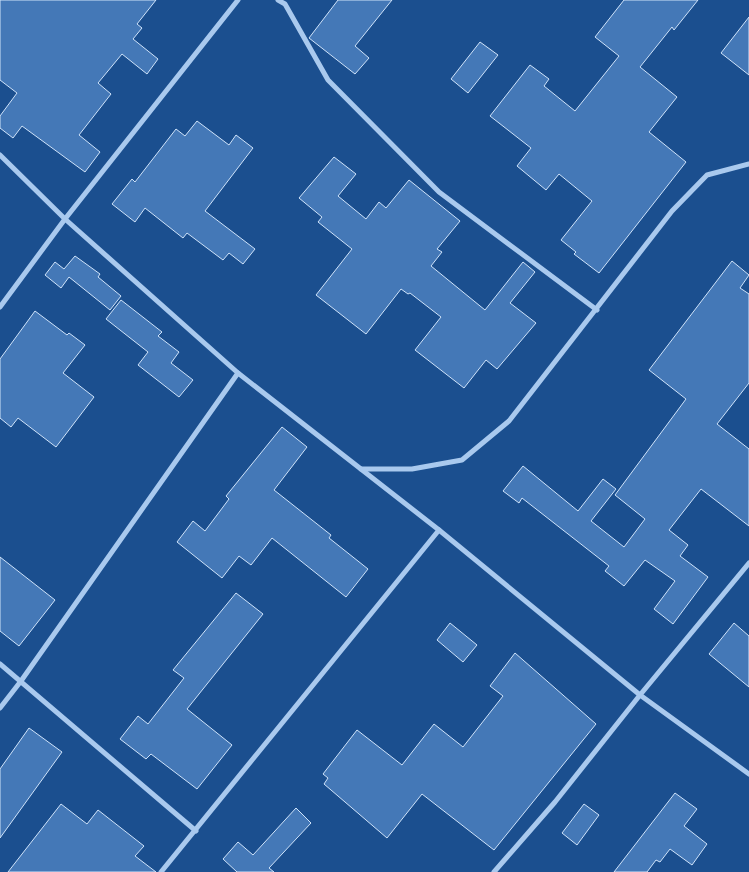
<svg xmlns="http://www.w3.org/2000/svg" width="749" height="872" viewBox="0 0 749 872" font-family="Karla,sans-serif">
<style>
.building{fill:#4478b7;stroke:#cfe3fa}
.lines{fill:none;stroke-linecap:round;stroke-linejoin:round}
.minor{stroke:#a9c9ee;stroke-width:5}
</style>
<rect width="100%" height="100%" fill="#1b4f8f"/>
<g class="building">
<path d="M0 0H156L137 24 142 28 133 39 158 59 147 74 122 54 98 83 111 94 79 135 100 152 85 172 22 126 13 138 0 128V116L17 93 0 80Z"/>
<path d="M338 0H392L355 46 369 58 355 74 309 38Z"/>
<path d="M624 0H698L674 30 672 27 640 67 677 97 649 132 686 162 599 273 574 254 576 252 561 240 592 201 559 174 546 190 517 166 531 148 490 116 530 65 549 79 544 86 575 111 619 56 595 37Z"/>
<path d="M749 17V75L721 53Z"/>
<path d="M480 42 498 55 468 93 451 79Z"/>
<path d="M197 121 229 145 236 135 253 148 205 211 255 249 243 264 229 253 223 260 187 233 183 238 145 208 135 222 112 204 132 179 135 182 176 129 185 136Z"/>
<path d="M334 157 356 174 338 196 366 219 379 202 386 208 409 180 460 221 437 249 442 252 431 266 485 310 523 262 535 272 510 303 536 323 497 369 486 360 464 388 415 350 441 317 410 293 408 294 401 289 366 334 316 295 352 249 318 222 322 217 299 198Z"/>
<path d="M75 256 100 274 98 277 121 296 110 310 69 277 61 288 45 275 55 262 64 269Z"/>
<path d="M732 261 749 275 740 288 749 294V383L717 424 749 449V526L701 489 669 530 688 545 680 556 708 577 673 624 654 609 675 581 645 560 624 586 605 571 609 566 522 498 519 503 503 491 523 466 578 511 603 479 616 489 591 521 624 547 645 519 615 495 686 399 649 370Z"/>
<path d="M121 300 162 332 158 336 179 352 171 363 193 380 179 397 138 365 148 352 106 319Z"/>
<path d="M35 311 67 335 69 333 85 345 63 373 94 397 56 447 18 418 11 427 0 418V359Z"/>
<path d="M282 427 307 447 274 490 331 535 329 538 368 569 346 597 272 538 251 565 239 556 222 578 177 542 193 521 205 531 229 499 226 496Z"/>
<path d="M0 557 55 600 19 646 0 631Z"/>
<path d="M236 593 263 614 187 709 232 745 197 789 151 754 146 759 120 739 138 716 148 724 184 678 173 670Z"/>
<path d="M450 623 477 645 463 662 437 640Z"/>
<path d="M734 623 749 636V687L709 654Z"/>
<path d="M515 653 596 724 494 850 422 794 387 838 324 784 328 778 323 774 357 730 402 765 434 724 463 747 503 696 490 686Z"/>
<path d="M29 728 62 752 0 838V769Z"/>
<path d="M675 793 697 809 684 826 707 844 692 865 670 849 660 862 656 860 647 872H614Z"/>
<path d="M61 804 87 824 98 810 144 846 135 856 156 872H8Z"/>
<path d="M584 804 599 815 577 845 562 833Z"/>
<path d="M296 808 311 823 269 868 274 872H237L223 859 238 842 253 855Z"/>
</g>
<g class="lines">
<g class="minor">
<path d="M278 0 285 4 328 80 439 192 597 310"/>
<path d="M0 155 65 219 238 373 439 530 640 695 555 802 494 872"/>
<path d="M0 307 65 219 238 0"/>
<path d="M361 469H412L462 460 509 421 672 211 707 175 749 164"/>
<path d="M749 563 640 695 749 774"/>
<path d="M0 664 196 831"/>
<path d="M0 708 21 681 238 373"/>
<path d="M161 872 439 530"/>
</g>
</g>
</svg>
